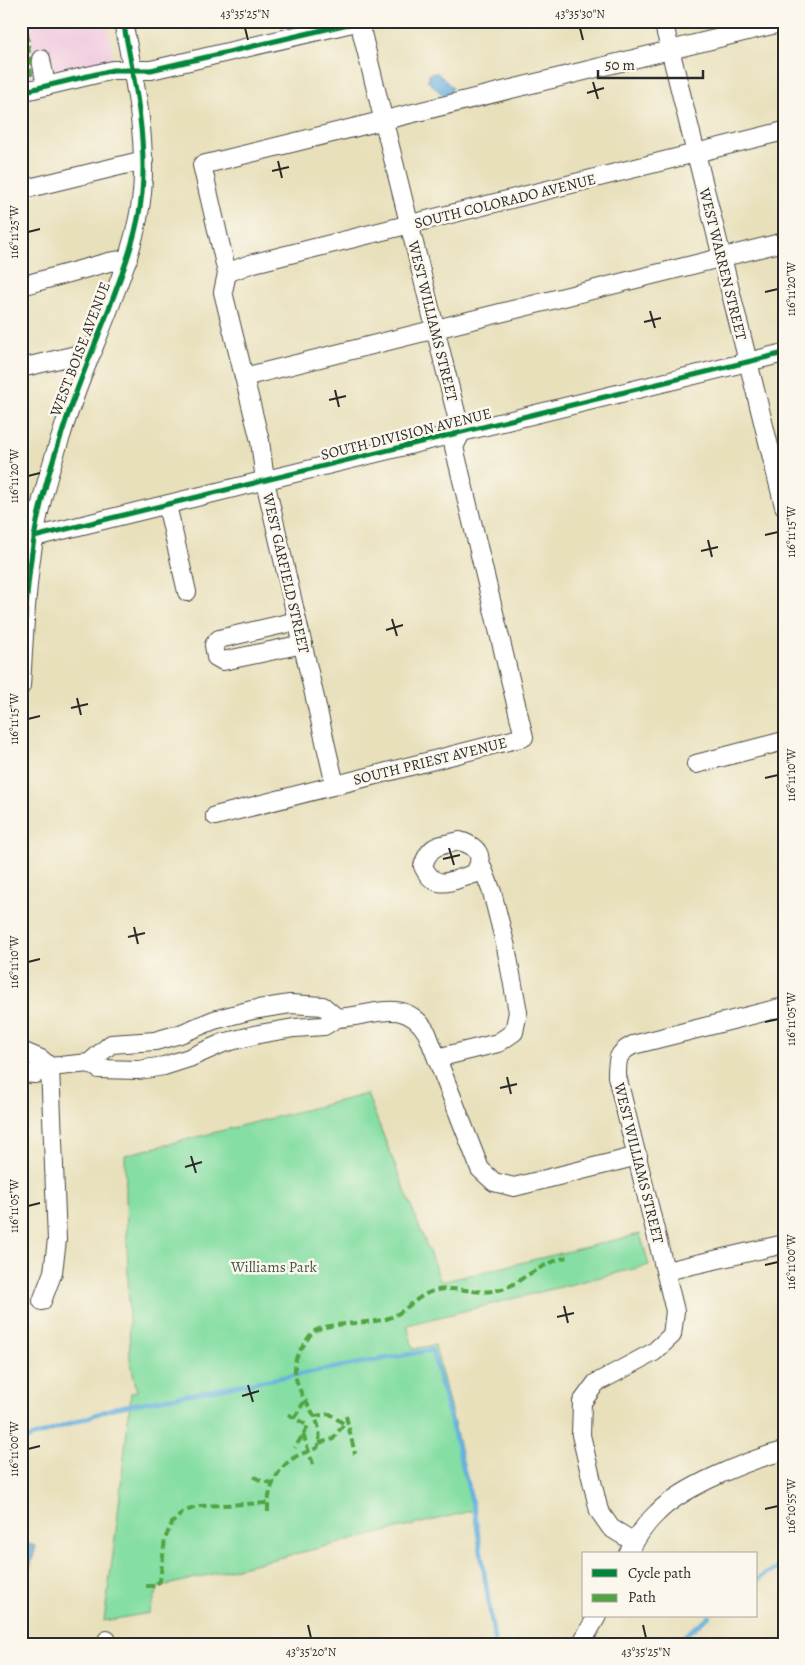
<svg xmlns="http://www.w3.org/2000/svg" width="805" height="1665" viewBox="0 0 805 1665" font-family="Alegreya,serif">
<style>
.built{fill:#f2cfe1}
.green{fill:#85dea3;stroke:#588467}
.water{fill:#66b1df;stroke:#486e85}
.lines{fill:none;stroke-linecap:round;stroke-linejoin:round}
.stream{stroke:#66b1df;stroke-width:4.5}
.minor-casing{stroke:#474641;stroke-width:20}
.minor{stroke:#fff;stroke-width:18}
.quiet{stroke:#51a443;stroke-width:4;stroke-dasharray:8 4;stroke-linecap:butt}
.cycleway-casing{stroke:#fbf7ec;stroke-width:8}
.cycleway{stroke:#00873e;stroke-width:5}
.ticks{fill:none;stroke:#2b2b2b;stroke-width:2}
.labels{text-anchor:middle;stroke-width:5;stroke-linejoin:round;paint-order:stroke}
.street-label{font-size:15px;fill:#2b2b2b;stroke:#fbf7ec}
.park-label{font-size:15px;fill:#425849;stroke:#fbf7ec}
.neatline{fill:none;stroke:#2b2b2b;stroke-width:2}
.ticks-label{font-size:12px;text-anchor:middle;fill:#2b2b2b}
</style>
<rect width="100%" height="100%" fill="#fbf7ec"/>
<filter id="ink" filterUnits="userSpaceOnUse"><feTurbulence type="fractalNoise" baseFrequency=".02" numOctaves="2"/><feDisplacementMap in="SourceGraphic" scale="10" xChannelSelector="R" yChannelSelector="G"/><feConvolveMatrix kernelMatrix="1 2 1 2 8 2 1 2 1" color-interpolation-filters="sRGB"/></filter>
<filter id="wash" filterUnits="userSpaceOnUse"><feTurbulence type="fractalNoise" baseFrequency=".0096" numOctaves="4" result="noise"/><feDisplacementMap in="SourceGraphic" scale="20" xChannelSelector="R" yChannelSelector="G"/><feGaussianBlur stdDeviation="1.12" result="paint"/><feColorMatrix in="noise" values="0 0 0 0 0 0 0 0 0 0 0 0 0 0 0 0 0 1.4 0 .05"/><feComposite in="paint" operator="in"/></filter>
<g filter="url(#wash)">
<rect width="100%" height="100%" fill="#e8e0bb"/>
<path class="built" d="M21 21H107L114 58 21 80Z"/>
<path class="green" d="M367 1094 441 1282 640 1234 649 1265 407 1325 413 1349 435 1345 475 1510 159 1587 149 1613 104 1621 116 1531 131 1393 137 1391 130 1359 125 1155Z"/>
<g class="water">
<path d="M432 72 434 74 436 72 453 88 445 97 427 80 430 78 428 76Z"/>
<path d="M27 1544 36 1546 29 1571 21 1569Z"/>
</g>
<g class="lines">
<g class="stream">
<path d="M21 1441 114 1408 432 1350 475 1513 495 1644"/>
<path d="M756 1581 767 1573 784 1567"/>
<path d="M681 1644 685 1635 710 1616"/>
</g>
</g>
</g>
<g filter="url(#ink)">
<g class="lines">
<g class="minor-casing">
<g id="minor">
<path d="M663 21 784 506"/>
<path d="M41 59 46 86"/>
<path d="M21 92 113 70H151L361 21"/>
<path d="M21 190 144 160"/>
<path d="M227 273 250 264 784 131"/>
<path d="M21 286 109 262 128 259"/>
<path d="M21 368 93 351"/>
<path d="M244 377 784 242"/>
<path d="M167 505 187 592"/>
<path d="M34 537 784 353"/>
<path d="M297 621 219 639 214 645 216 657 223 661 303 644"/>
<path d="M21 686C24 636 26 587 34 539 39 506 51 465 62 433 75 390 94 348 110 306 124 269 138 233 142 193 147 136 134 78 123 21"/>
<path d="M696 764 784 741"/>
<path d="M335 785 265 481 260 441 223 292 227 273 202 165 784 22"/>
<path d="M215 816 524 737 454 447 461 433 359 21"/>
<path d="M460 841C479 847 485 857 474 874 452 880 435 893 423 866 430 843 440 846 460 841Z"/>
<path d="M337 1018C372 1017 404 995 427 1033L480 1169 494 1182 514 1187 638 1156"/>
<path d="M21 1052 22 1051 41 1059 50 1067 35 1074 21 1073"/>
<path d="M437 1058 498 1043 514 1032 518 1012 506 947 492 892 480 862"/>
<path d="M666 1271 784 1244"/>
<path d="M42 1301 53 1272 57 1240 50 1067 89 1063 111 1044 155 1041 180 1034 214 1020 252 1010 290 1004 323 1006 337 1018 324 1026 294 1028 259 1034 223 1043 189 1058 164 1066 139 1070 99 1069 89 1063"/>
<path d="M634 1542 611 1528 599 1511 581 1435 582 1402 596 1383 654 1352 672 1335 675 1311 617 1076C617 1059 617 1053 633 1045L784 1007"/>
<path d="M628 1554C635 1540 645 1524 657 1513 682 1487 748 1460 784 1451"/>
<path d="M107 1644V1640"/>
<path d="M581 1644 597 1616"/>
</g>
</g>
<use href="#minor" class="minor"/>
<g class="quiet">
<path d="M26 21 31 76"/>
<path d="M288 1414 308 1426 295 1448"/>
<path d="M314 1416 330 1414 344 1424 347 1423"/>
<path d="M346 1416 355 1454"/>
<path d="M294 1418 304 1402"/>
<path d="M303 1434 313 1464"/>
<path d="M319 1443 333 1439 344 1424"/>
<path d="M254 1477 262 1481 272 1483"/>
<path d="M268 1512C267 1490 276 1469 295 1457 302 1453 310 1451 317 1448 330 1415 288 1398 296 1359 297 1355 300 1350 303 1346 306 1342 308 1337 312 1333 325 1321 370 1325 389 1318 408 1311 418 1293 438 1290 462 1286 477 1296 502 1289 512 1286 518 1281 526 1276 539 1268 552 1261 567 1257"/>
<path d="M146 1586H155L160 1581 165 1539 172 1523 183 1512 199 1506 268 1503"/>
</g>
<g class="cycleway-casing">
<g id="cycleway">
<path d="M21 92 113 70H151L361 21"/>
<path d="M34 537 784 353"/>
<path d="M21 686C24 636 26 587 34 539 39 506 51 465 62 433 75 390 94 348 110 306 124 269 138 233 142 193 147 136 134 78 123 21"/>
</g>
</g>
<use href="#cycleway" class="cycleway"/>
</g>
</g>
<path class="ticks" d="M245 28 248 40M580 28 583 40M593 82 598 99M587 93 604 88M278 161 282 178M272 171 289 167M28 232 40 229M765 292 778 289M650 311 655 328M644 322 661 318M335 390 339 407M329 400 346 396M28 476 40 473M765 535 778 532M708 540 712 557M701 551 718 547M392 619 397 636M386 630 403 625M77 698 81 715M71 708 88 704M28 719 40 716M765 778 778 775M449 848 454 865M443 859 460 855M134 927 138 944M128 937 145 933M28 962 40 959M765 1022 778 1019M507 1077 511 1094M500 1088 517 1084M191 1156 196 1173M185 1167 202 1162M28 1206 40 1203M765 1265 778 1262M564 1306 568 1323M557 1317 574 1313M248 1385 253 1402M242 1396 259 1391M28 1449 40 1446M765 1509 778 1506M308 1625 311 1638M643 1625 646 1638"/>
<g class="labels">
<g class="street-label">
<text transform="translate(505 201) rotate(-14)" y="5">SOUTH COLORADO AVENUE</text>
<text transform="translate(723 264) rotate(76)" y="5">WEST WARREN STREET</text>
<text transform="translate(433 321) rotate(76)" y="5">WEST WILLIAMS STREET</text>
<text transform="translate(80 349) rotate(-69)" y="5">WEST BOISE AVENUE</text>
<text transform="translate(406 434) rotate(-14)" y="5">SOUTH DIVISION AVENUE</text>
<text transform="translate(286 573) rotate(77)" y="5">WEST GARFIELD STREET</text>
<text transform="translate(430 761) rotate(-14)" y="5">SOUTH PRIEST AVENUE</text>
<text transform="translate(639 1163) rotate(76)" y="5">WEST WILLIAMS STREET</text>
</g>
<g class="park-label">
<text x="274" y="1272">Williams Park</text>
</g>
</g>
<rect width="805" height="1665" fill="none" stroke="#fbf7ec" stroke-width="55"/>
<rect x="582" y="1552" width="175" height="65" fill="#fbf7ec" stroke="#a8a59f"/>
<rect x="592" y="1569" width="25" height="8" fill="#00873e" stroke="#a8a59f"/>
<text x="628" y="1578" font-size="15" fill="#2b2b2b">Cycle path</text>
<rect x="592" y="1594" width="25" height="8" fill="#51a443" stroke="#a8a59f"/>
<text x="628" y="1602" font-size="15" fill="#2b2b2b">Path</text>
<path d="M598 70v8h105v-8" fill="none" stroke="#2b2b2b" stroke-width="2.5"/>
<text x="605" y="70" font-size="15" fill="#2b2b2b" stroke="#fbf7ec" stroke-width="4" paint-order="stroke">50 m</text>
<rect x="28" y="28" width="750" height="1610" class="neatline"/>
<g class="ticks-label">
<text x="245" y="18">43°35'25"N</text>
<text x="580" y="18">43°35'30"N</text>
<text transform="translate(14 232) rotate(-90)" y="4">116°11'25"W</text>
<text transform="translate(791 289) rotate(-90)" y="4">116°11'20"W</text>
<text transform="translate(14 476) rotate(-90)" y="4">116°11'20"W</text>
<text transform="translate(791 532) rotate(-90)" y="4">116°11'15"W</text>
<text transform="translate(14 719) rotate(-90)" y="4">116°11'15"W</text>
<text transform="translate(791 775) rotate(-90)" y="4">116°11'10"W</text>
<text transform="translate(14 962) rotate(-90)" y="4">116°11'10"W</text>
<text transform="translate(791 1019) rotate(-90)" y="4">116°11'05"W</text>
<text transform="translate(14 1206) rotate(-90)" y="4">116°11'05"W</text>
<text transform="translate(791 1262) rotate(-90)" y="4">116°11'00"W</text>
<text transform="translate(14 1449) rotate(-90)" y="4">116°11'00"W</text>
<text transform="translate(791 1506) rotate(-90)" y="4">116°10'55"W</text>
<text x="311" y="1656">43°35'20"N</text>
<text x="646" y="1656">43°35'25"N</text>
</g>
</svg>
